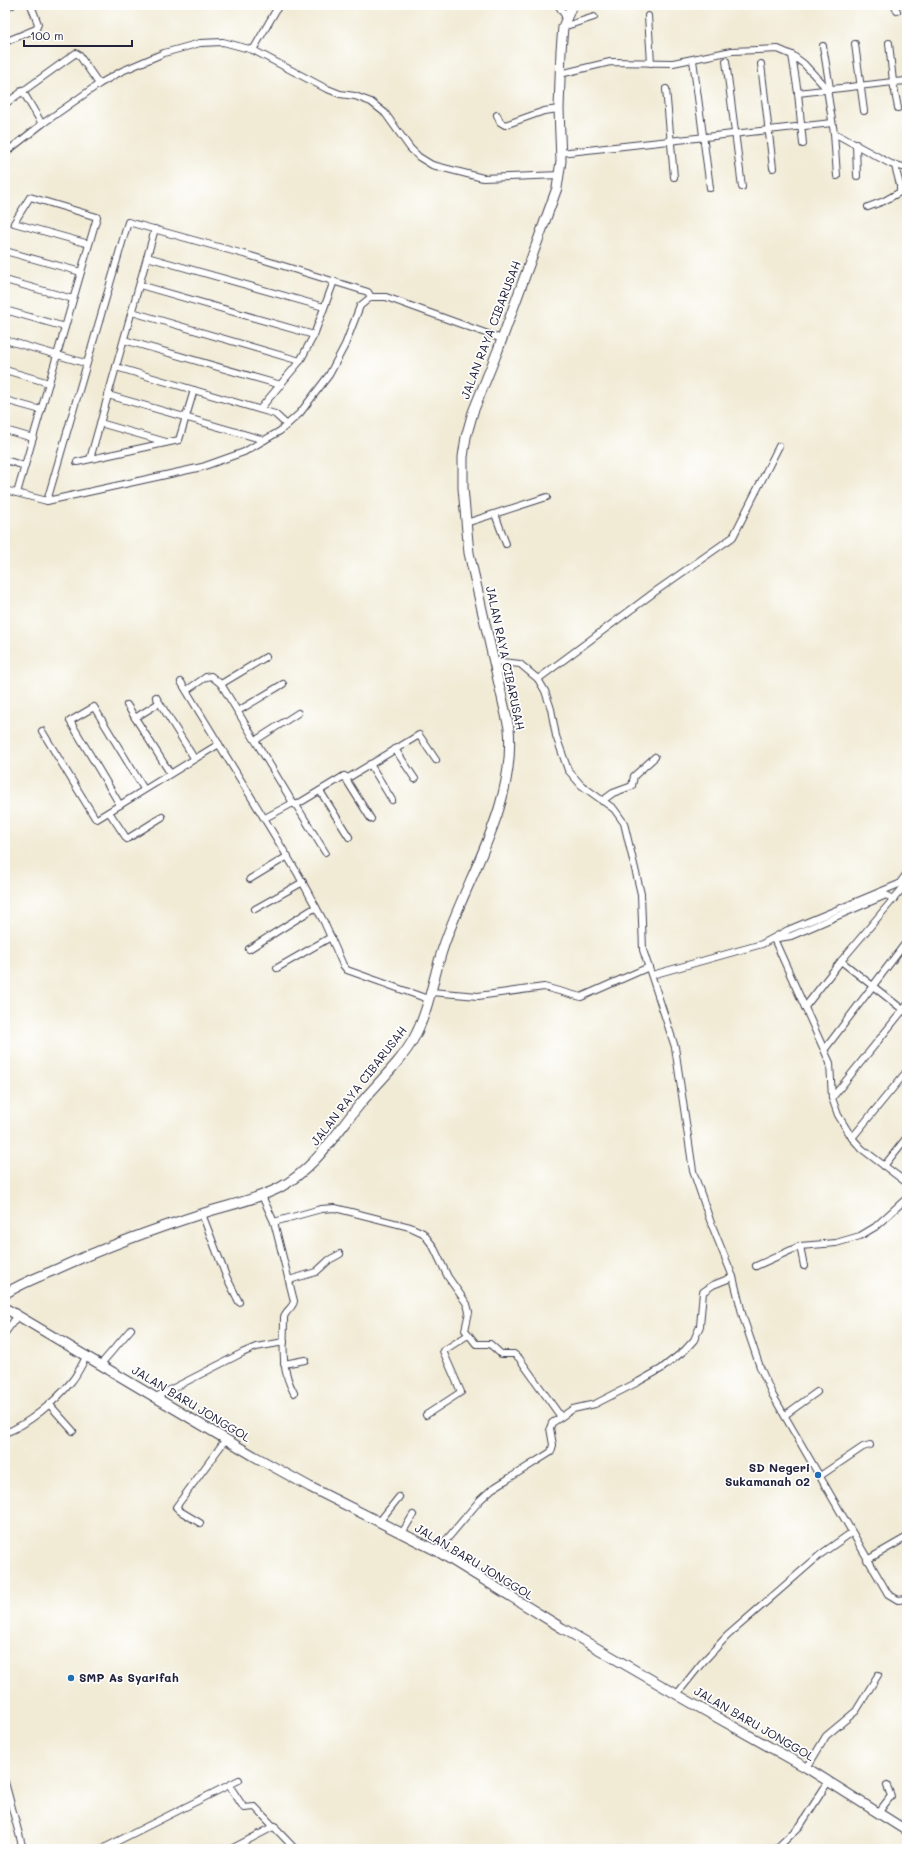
<svg xmlns="http://www.w3.org/2000/svg" width="912" height="1854" viewBox="0 0 912 1854" font-family="Mali,sans-serif">
<style>
.lines{fill:none;stroke-linecap:round;stroke-linejoin:round}
.street-casing{stroke:#414052;stroke-width:8}
.primary-casing{stroke:#414052;stroke-width:11}
.street{stroke:#fff;stroke-width:6}
.primary{stroke:#fff;stroke-width:9}
.poi-dot{fill:#1f6fb2;stroke:#fff;stroke-width:1.5}
.labels{text-anchor:middle;stroke-width:3.5;stroke-linejoin:round;paint-order:stroke}
.street-label{font-size:12px;fill:#22223b;stroke:#fff}
.poi-label{font-size:12px;font-weight:bold;fill:#22223b;stroke:#fff;text-anchor:end}
</style>
<rect width="100%" height="100%" fill="#fff"/>
<filter id="ink" filterUnits="userSpaceOnUse"><feTurbulence type="fractalNoise" baseFrequency=".025" numOctaves="2"/><feDisplacementMap in="SourceGraphic" scale="8" xChannelSelector="R" yChannelSelector="G"/><feConvolveMatrix kernelMatrix="1 2 1 2 8 2 1 2 1" color-interpolation-filters="sRGB"/></filter>
<filter id="wash" filterUnits="userSpaceOnUse"><feTurbulence type="fractalNoise" baseFrequency=".012" numOctaves="4" result="noise"/><feDisplacementMap in="SourceGraphic" scale="16" xChannelSelector="R" yChannelSelector="G"/><feGaussianBlur stdDeviation="0.9" result="paint"/><feColorMatrix in="noise" values="0 0 0 0 0 0 0 0 0 0 0 0 0 0 0 0 0 1.4 0 .05"/><feComposite in="paint" operator="in"/></filter>
<g filter="url(#wash)">
<rect width="100%" height="100%" fill="#f1ebd5"/>
</g>
<g filter="url(#ink)">
<g class="lines">
<g class="street-casing">
<g id="street">
<path d="M558 5 566 17"/>
<path d="M894 5 897 11"/>
<path d="M5 7 12 5"/>
<path d="M648 16 651 63"/>
<path d="M563 27 594 17"/>
<path d="M5 42 36 29 38 24 31 5"/>
<path d="M889 43 893 82 907 81"/>
<path d="M855 44 864 111"/>
<path d="M823 46 830 88"/>
<path d="M253 50 279 5"/>
<path d="M792 55 798 93 803 144"/>
<path d="M693 60 710 188"/>
<path d="M726 61 742 187"/>
<path d="M761 64 773 168"/>
<path d="M560 74 610 62 673 63 732 51 778 49 792 55 804 64 827 89 834 133 837 176"/>
<path d="M666 89 674 177"/>
<path d="M22 90 42 124"/>
<path d="M798 93 893 82 898 108"/>
<path d="M5 104 76 53 79 55 99 84"/>
<path d="M497 115 500 122 505 125 544 111 559 109"/>
<path d="M834 133 891 164 907 168"/>
<path d="M856 144 857 176"/>
<path d="M5 153 42 124 99 84 122 71 164 53 200 43 223 42 253 50 325 88 340 94 355 96 371 102 385 113 410 148 419 157 432 165 483 178 560 175"/>
<path d="M560 153 832 123"/>
<path d="M868 207 884 201 900 192V185L895 166"/>
<path d="M5 251 81 272"/>
<path d="M147 257 324 307"/>
<path d="M5 280 73 299"/>
<path d="M140 285 314 335"/>
<path d="M5 310 65 327"/>
<path d="M132 312 300 361"/>
<path d="M5 340 85 363"/>
<path d="M124 340 281 385"/>
<path d="M116 367 275 414 287 425"/>
<path d="M5 370 49 383"/>
<path d="M108 395 264 440"/>
<path d="M5 400 41 410"/>
<path d="M260 409 300 361 314 335 334 281"/>
<path d="M100 423 166 442"/>
<path d="M5 430 33 438"/>
<path d="M90 459 155 229"/>
<path d="M5 460 25 466"/>
<path d="M77 462 179 440 194 390"/>
<path d="M5 490 47 501 202 467 244 452 280 431 300 413 329 375 345 345 360 306 371 297H386L502 339"/>
<path d="M17 493C44 401 71 309 97 217L30 197 14 223 89 244"/>
<path d="M47 501 128 222 251 256 368 292 371 297"/>
<path d="M495 514 506 544"/>
<path d="M466 523 547 497"/>
<path d="M493 661 520 664 538 679 545 691 551 709 556 736 568 770 581 785 614 809 624 823 641 894 643 950 675 1047 693 1171 711 1223 733 1277 743 1317 760 1367 772 1394 888 1594 898 1600 907 1599"/>
<path d="M538 679 656 591 733 537 779 446"/>
<path d="M181 682 298 874 324 922 343 965 347 970 428 999"/>
<path d="M221 684 266 657"/>
<path d="M187 690 206 677 211 676 221 684 293 803"/>
<path d="M156 697 194 758"/>
<path d="M127 705 170 773"/>
<path d="M238 711 283 684"/>
<path d="M135 718 159 703"/>
<path d="M42 731 95 818 97 819 219 744"/>
<path d="M256 740 298 713"/>
<path d="M395 749 415 779"/>
<path d="M370 764 392 800"/>
<path d="M344 776 371 819"/>
<path d="M320 791 349 837"/>
<path d="M602 801 613 793 632 786 634 776 655 757"/>
<path d="M120 805 70 721 94 707 144 789"/>
<path d="M296 805 325 852"/>
<path d="M109 812 127 839 162 817"/>
<path d="M265 818 293 803 296 805 344 776 348 778 419 735 436 760"/>
<path d="M250 879 288 856"/>
<path d="M255 909 303 882"/>
<path d="M779 938 791 936 886 895 894 899"/>
<path d="M774 939 830 1063 832 1098 838 1115 852 1138 862 1149 907 1183"/>
<path d="M249 949 316 907"/>
<path d="M841 961 907 1013"/>
<path d="M277 968 331 937"/>
<path d="M652 975 762 944 788 930 899 884 907 873"/>
<path d="M431 992 478 996 544 987 581 997 649 967"/>
<path d="M805 1007 841 961 907 883"/>
<path d="M825 1049 907 941"/>
<path d="M832 1098 907 1005"/>
<path d="M852 1138 907 1071"/>
<path d="M884 1166 907 1137"/>
<path d="M262 1196 274 1222 294 1301C293 1308 286 1310 284 1317 284 1345 280 1368 294 1393"/>
<path d="M202 1214 226 1276 239 1302"/>
<path d="M274 1222 321 1209 335 1208 410 1227 423 1233 433 1246 448 1277 467 1304 469 1312 465 1330 476 1344H490L501 1354H514L519 1358 561 1417"/>
<path d="M800 1246 804 1266"/>
<path d="M756 1266 800 1246 836 1243 860 1236 875 1227 907 1198"/>
<path d="M289 1280 316 1272 329 1260 340 1254"/>
<path d="M5 1333 18 1315"/>
<path d="M101 1364 131 1329"/>
<path d="M284 1364 305 1360"/>
<path d="M156 1397 242 1353 256 1347 284 1342"/>
<path d="M49 1404 73 1431"/>
<path d="M426 1415 461 1392 443 1351 468 1335"/>
<path d="M785 1415 817 1392"/>
<path d="M5 1433C27 1425 56 1401 71 1382 78 1374 82 1364 87 1355"/>
<path d="M820 1476 863 1447 870 1445"/>
<path d="M379 1522 399 1497"/>
<path d="M200 1523 180 1511 176 1507 226 1439"/>
<path d="M402 1533 413 1515"/>
<path d="M437 1551 480 1500 492 1489 551 1452 553 1445 550 1428 552 1423 573 1409 595 1404 638 1382 661 1369 685 1350 694 1340 700 1326 703 1292 713 1285 733 1277"/>
<path d="M867 1560 907 1537"/>
<path d="M677 1694 701 1664 727 1636 821 1554 851 1533"/>
<path d="M807 1768 826 1736 856 1711 878 1675"/>
<path d="M5 1782 23 1849"/>
<path d="M229 1785 244 1808 255 1807 295 1849"/>
<path d="M878 1813 891 1796 887 1786"/>
<path d="M102 1849 239 1780"/>
<path d="M231 1849 275 1826"/>
<path d="M776 1849 800 1826 828 1782"/>
</g>
</g>
<g class="primary-casing">
<g id="primary">
<path d="M5 1294C21 1283 39 1277 57 1269 105 1247 154 1229 204 1213 229 1205 255 1200 279 1188 315 1169 336 1133 361 1103 378 1082 401 1062 414 1038 429 1010 433 978 443 948 467 876 516 807 509 728L469 553 463 488V457L466 437 473 412 498 350 557 188 561 161 559 109 561 50 563 27 572 5"/>
<path d="M5 1308 254 1456 310 1487 437 1551 562 1628 702 1709 807 1768 907 1831"/>
</g>
</g>
<use href="#street" class="street"/>
<use href="#primary" class="primary"/>
</g>
</g>
<g class="poi-dot">
<circle cx="818" cy="1475" r="4"/>
<circle cx="71" cy="1678" r="4"/>
</g>
<g class="labels">
<g class="street-label">
<text transform="translate(491 330) rotate(-69)" y="4">JALAN RAYA CIBARUSAH</text>
<text transform="translate(505 658) rotate(78)" y="4">JALAN RAYA CIBARUSAH</text>
<text transform="translate(359 1086) rotate(-52)" y="4">JALAN RAYA CIBARUSAH</text>
<text transform="translate(191 1404) rotate(31)" y="4">JALAN BARU JONGGOL</text>
<text transform="translate(474 1562) rotate(31)" y="4">JALAN BARU JONGGOL</text>
<text transform="translate(754 1724) rotate(30)" y="4">JALAN BARU JONGGOL</text>
</g>
<g class="poi-label">
<text x="810" y="1472">SD Negeri<tspan x="810" dy="14">Sukamanah 02</tspan></text>
<text x="79" y="1682" text-anchor="start">SMP As Syarifah</text>
</g>
</g>
<rect width="912" height="1854" fill="none" stroke="#fff" stroke-width="20"/>
<path d="M24 40v6h108v-6" fill="none" stroke="#22223b" stroke-width="2"/>
<text x="30" y="40" font-size="12" fill="#22223b" stroke="#ffffff" stroke-width="3" paint-order="stroke">100 m</text>
</svg>
